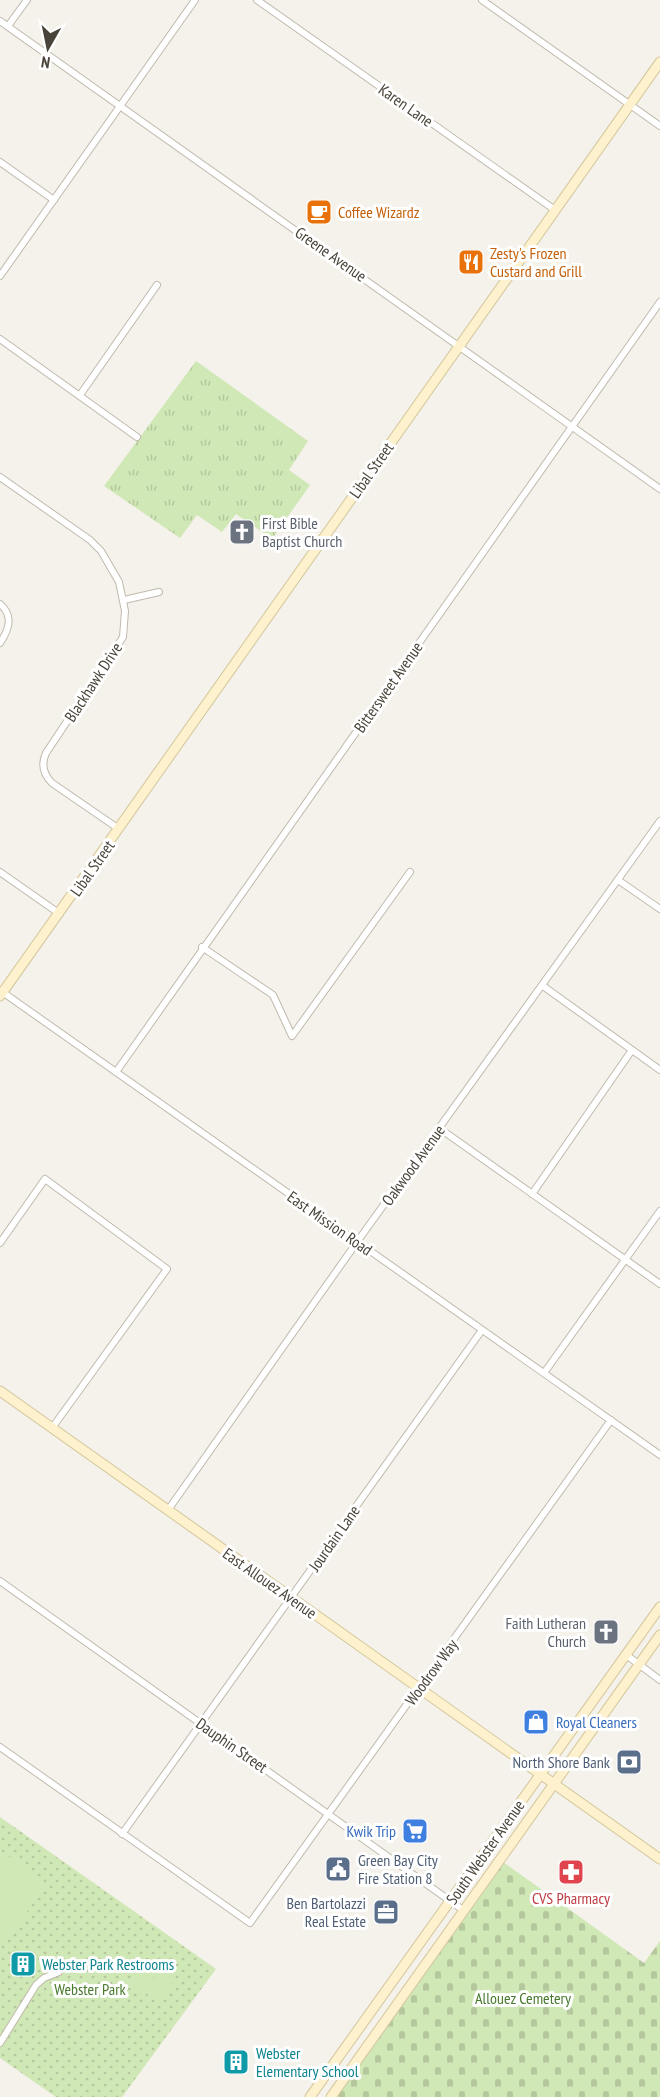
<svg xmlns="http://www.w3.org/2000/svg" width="660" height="2097" viewBox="0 0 660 2097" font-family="'PT Sans Narrow',sans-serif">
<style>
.grass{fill:url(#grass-tufts)}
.cemetery{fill:url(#cemetery-stones)}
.park{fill:url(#park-dots)}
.pitch{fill:#d0e7b6}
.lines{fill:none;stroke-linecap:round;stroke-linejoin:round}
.street-casing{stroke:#c0baad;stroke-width:8}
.secondary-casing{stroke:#d3c69c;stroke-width:11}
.street{stroke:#fff;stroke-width:6}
.secondary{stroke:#fdf2cd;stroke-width:9}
.labels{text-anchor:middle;stroke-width:6;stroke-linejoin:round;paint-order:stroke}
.street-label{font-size:16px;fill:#494339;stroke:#fff}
.food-label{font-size:16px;fill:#c56008;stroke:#fff;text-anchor:start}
.worship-label{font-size:16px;fill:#5b616d;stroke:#fff;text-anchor:start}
.shop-label{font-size:16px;fill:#366cbe;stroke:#fff;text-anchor:start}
.service-label{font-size:16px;fill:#4e5e75;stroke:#fff;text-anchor:end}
.health-label{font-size:16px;fill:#be3a42;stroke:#fff}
.culture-label{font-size:16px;fill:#0d838f;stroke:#fff;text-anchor:start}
.park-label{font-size:16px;fill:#487a2d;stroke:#fff}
</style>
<defs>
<pattern id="grass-tufts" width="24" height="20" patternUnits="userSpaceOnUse" patternTransform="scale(1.5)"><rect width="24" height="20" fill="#d0e7b6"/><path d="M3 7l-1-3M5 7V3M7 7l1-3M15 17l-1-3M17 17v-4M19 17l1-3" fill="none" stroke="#b4c79d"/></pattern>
<pattern id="cemetery-stones" width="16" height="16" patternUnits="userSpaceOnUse" patternTransform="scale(1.5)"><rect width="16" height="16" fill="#d0e7b6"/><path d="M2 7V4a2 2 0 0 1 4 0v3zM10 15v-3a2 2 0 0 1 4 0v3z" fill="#b4c79d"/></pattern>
<pattern id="park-dots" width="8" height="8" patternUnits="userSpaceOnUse" patternTransform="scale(1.5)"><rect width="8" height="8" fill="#d0e7b6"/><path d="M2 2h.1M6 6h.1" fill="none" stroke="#b4c79d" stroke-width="1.8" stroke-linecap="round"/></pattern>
</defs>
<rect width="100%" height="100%" fill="#f5f2eb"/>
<path class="grass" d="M196 361 308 441 289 470 310 485 272 539 236 514 222 532 197 515 180 538 104 486Z"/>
<path class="cemetery" d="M499 1859 644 1963 660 1941V2097H331Z"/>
<path class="park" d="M0 1817 216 1969 122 2097H56L0 2058Z"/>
<g class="pitch">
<path d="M0 1850 47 1884 0 1949Z"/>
<path d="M149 1961 160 1969 143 1992 132 1984Z"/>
<path d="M164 1971 175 1979 158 2003 147 1995Z"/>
</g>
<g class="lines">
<g class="street-casing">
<g id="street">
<path d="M257 0 555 210"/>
<path d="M482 0 660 126"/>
<path d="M0 21 660 489"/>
<path d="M8 26 27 0"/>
<path d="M0 162 54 200"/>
<path d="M0 276 195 0"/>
<path d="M0 339 137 437"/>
<path d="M80 395 157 285"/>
<path d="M0 477 90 540 101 551 119 582 125 611 123 637 46 753C41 764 43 774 52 783L119 829"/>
<path d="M124 600 159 592"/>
<path d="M0 604C14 616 9 630 0 643"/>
<path d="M0 872 60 914"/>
<path d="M618 880 660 909"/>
<path d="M202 947 273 995 292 1036 410 872"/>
<path d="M543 986 660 1070"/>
<path d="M1 991 660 1455"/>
<path d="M116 1072 660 302"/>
<path d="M439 1128 660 1284"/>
<path d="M532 1194 632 1050"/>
<path d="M0 1243 45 1179 167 1269 52 1428"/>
<path d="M544 1373 660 1211"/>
<path d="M168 1510 357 1242 660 821"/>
<path d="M0 1581 463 1910"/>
<path d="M625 1654 660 1680"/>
<path d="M0 1747 250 1923 611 1420"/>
<path d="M122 1834 482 1330"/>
<path d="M0 2043 36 1985 44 1978 59 1972"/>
</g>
</g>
<g class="secondary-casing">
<g id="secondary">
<path d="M0 996 660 62"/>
<path d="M0 1391 660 1859"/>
<path d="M310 2097 660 1607"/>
<path d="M331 2097 660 1635"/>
</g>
</g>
<use href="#street" class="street"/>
<use href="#secondary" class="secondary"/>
</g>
<defs>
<g id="cafe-square" transform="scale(1.35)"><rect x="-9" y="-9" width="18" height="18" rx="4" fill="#e8710a" stroke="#fff"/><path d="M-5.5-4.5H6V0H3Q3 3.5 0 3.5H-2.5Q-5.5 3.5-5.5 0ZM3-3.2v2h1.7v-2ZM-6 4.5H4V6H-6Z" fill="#fff"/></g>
<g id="restaurant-square" transform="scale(1.35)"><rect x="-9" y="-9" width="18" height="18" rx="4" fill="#e8710a" stroke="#fff"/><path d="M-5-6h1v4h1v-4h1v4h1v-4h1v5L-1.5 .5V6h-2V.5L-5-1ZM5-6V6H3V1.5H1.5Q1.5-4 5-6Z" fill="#fff"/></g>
<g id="church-square" transform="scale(1.35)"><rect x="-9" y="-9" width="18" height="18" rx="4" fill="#6b7280" stroke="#fff"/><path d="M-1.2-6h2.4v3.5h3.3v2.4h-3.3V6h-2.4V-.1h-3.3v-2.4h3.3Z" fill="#fff"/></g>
<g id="shop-square" transform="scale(1.35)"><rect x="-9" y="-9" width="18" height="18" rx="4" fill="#3f7fe0" stroke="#fff"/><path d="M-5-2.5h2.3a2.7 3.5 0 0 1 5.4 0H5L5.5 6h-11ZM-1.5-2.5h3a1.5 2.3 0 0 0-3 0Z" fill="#fff"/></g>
<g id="bank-square" transform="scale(1.35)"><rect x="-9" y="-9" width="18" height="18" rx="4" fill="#5c6f8a" stroke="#fff"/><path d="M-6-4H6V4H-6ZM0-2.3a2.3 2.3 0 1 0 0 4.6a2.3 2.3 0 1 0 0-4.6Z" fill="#fff"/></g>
<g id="supermarket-square" transform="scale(1.35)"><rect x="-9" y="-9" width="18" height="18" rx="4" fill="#3f7fe0" stroke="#fff"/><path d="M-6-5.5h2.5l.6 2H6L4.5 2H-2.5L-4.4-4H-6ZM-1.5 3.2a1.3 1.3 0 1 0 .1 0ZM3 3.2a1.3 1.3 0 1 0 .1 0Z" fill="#fff"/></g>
<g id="civic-square" transform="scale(1.35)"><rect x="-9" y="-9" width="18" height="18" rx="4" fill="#5c6f8a" stroke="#fff"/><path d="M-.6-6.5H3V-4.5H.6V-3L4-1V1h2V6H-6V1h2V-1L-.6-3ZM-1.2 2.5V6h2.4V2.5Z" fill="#fff"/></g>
<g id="pharmacy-square" transform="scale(1.35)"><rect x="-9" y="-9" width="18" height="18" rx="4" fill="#e0444e" stroke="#fff"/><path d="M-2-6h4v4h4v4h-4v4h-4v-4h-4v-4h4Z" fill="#fff"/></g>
<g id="office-square" transform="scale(1.35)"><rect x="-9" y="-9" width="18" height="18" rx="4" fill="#5c6f8a" stroke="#fff"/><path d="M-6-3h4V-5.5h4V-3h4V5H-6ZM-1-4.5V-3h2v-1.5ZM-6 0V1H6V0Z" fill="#fff"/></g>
<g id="building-square" transform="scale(1.35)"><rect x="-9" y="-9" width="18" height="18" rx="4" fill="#0f9aa8" stroke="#fff"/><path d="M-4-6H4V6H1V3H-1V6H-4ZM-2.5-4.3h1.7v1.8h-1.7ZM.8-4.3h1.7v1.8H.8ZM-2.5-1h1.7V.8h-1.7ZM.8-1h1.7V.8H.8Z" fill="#fff"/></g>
</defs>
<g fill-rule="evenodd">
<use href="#cafe-square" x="319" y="212"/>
<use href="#restaurant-square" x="471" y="262"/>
<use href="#church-square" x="242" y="532"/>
<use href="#church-square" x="606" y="1632"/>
<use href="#shop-square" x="536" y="1722"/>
<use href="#bank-square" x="629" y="1762"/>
<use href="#supermarket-square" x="415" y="1831"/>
<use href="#civic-square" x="338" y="1869"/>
<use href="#pharmacy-square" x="571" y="1872"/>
<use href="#office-square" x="386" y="1912"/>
<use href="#building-square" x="23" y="1964"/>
<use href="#building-square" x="236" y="2062"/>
</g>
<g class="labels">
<g class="street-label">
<text transform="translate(406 105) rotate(35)" y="6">Karen Lane</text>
<text transform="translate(331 254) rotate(35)" y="6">Greene Avenue</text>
<text transform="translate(371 470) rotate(-55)" y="6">Libal Street</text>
<text transform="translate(93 682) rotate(-57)" y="6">Blackhawk Drive</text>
<text transform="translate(388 687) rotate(-55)" y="6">Bittersweet Avenue</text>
<text transform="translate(92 868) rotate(-55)" y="6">Libal Street</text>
<text transform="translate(413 1165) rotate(-54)" y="6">Oakwood Avenue</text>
<text transform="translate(330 1223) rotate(35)" y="6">East Mission Road</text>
<text transform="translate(334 1538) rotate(-55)" y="6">Jourdain Lane</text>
<text transform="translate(270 1583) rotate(35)" y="6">East Allouez Avenue</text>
<text transform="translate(431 1672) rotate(-54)" y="6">Woodrow Way</text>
<text transform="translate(232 1745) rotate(35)" y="6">Dauphin Street</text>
<text transform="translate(485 1852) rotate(-55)" y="6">South Webster Avenue</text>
</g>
<g class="food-label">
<text x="338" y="218">Coffee Wizardz</text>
<text x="490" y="259">Zesty's Frozen<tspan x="490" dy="18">Custard and Grill</tspan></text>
</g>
<g class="worship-label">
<text x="262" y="529">First Bible<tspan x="262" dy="18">Baptist Church</tspan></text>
<text x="586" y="1629" text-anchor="end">Faith Lutheran<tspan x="586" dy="18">Church</tspan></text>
</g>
<g class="shop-label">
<text x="556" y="1728">Royal Cleaners</text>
<text x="396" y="1837" text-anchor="end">Kwik Trip</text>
</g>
<g class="service-label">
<text x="610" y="1768">North Shore Bank</text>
<text x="358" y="1866" text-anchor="start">Green Bay City<tspan x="358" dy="18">Fire Station 8</tspan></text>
<text x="366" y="1909">Ben Bartolazzi<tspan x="366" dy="18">Real Estate</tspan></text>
</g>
<g class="health-label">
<text x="571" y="1904">CVS Pharmacy</text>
</g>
<g class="culture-label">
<text x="42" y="1970">Webster Park Restrooms</text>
<text x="256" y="2059">Webster<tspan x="256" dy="18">Elementary School</tspan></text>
</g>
<g class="park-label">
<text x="90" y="1995">Webster Park</text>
<text x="523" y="2004">Allouez Cemetery</text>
</g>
</g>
<g transform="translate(48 48) rotate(189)" stroke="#ffffff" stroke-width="4.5" paint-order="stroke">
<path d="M0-4.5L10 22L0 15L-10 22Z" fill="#494339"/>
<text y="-9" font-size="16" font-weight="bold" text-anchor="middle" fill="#494339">N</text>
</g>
</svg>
